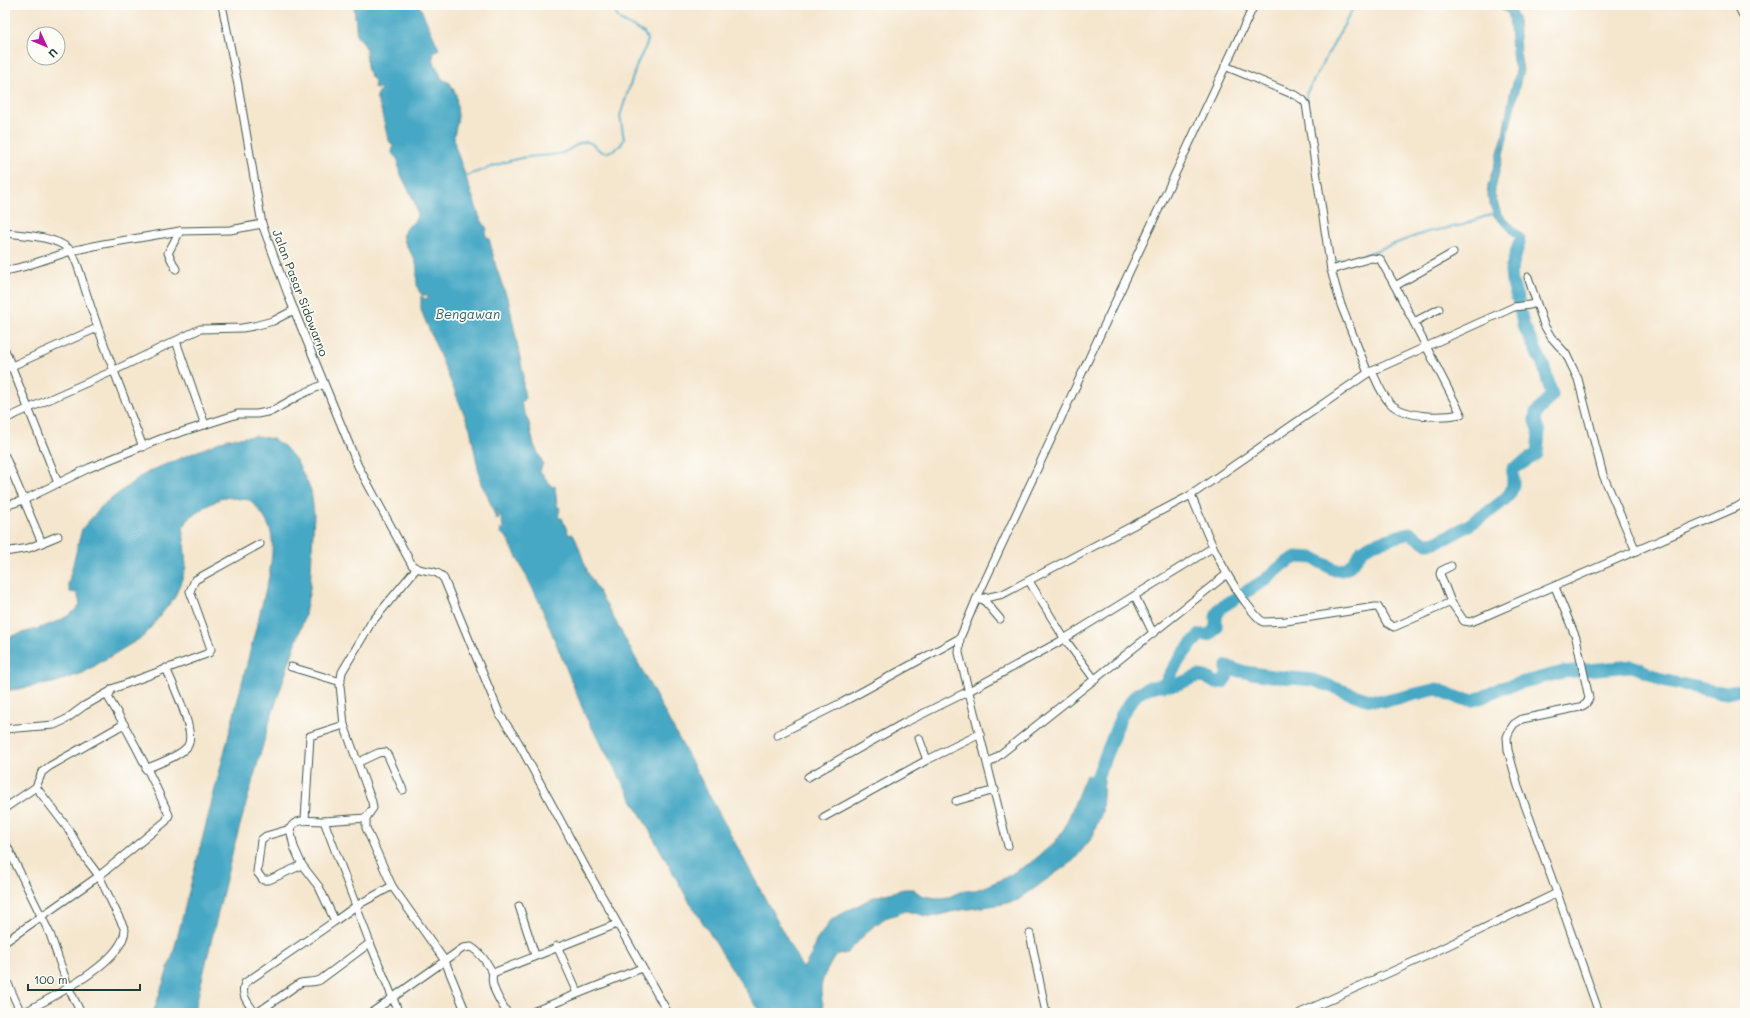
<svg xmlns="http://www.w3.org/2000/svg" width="1750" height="1018" viewBox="0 0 1750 1018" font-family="Mali,sans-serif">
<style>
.water{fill:#46a8c5;stroke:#32727c}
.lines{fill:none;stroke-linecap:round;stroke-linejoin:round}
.stream{stroke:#46a8c5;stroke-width:2}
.river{stroke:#46a8c5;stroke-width:13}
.street-casing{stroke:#3f564b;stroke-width:9}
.street{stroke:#fff;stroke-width:7}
.labels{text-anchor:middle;stroke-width:3.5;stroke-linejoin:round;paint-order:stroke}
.street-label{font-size:12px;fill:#1f3d34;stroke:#fdfcf7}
.water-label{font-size:13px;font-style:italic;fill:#2d6267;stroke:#fdfcf7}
</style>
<rect width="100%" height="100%" fill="#fdfcf7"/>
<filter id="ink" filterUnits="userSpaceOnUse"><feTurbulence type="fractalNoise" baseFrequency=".025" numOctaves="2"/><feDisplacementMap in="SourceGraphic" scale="8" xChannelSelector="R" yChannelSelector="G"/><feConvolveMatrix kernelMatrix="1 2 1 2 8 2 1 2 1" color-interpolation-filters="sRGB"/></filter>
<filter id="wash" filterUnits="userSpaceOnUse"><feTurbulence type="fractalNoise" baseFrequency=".012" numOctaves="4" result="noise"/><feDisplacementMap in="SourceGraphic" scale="16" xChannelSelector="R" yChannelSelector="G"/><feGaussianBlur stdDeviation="0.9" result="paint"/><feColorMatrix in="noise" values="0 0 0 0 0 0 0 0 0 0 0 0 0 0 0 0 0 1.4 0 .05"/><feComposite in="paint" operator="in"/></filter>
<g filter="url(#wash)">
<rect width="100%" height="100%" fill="#f5e6ce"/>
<g class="water">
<path d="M354 5H419L420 7 439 49 434 52 433 58 434 62 442 79 450 83 456 94 458 117 454 136 455 146 480 218 487 229 485 235 489 238 496 267 509 303 523 373V386L525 398 521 404 529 423 534 445 543 463 540 471 552 487 555 486 557 506 560 508 558 518H562L569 535 572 534 575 537 588 573 616 622 803 969 811 955 816 941 832 919 874 897 904 889H913L921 895 935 898 949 897 964 890H976L1001 880 1032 862 1055 842 1065 827 1086 775 1104 779 1102 812 1091 839 1074 860 1018 900 1003 904 955 911 931 917 906 911 885 918 869 930 847 953 835 956C822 978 816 987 826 1013H760L686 896 586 717 538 599 506 536 501 533 500 529 503 530 502 520 496 507 499 519 498 520 496 519 487 494 481 484 470 428 421 310V296L425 299 428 298V295H422C413 286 419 274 416 263 413 253 401 243 404 232 407 224 418 224 417 212 415 197 404 184 399 170 398 167 399 163 398 160 397 158 394 156 392 153L393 146 388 139 381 109 376 98H379L377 96 381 88 380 87 377 89 374 88 375 81C359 68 374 46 357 37Z"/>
<path d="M1497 5H1507L1515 12 1518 17 1520 54 1523 70 1494 193 1501 214 1525 237 1519 261 1512 258 1516 238 1494 216 1487 196 1488 186 1503 136 1510 94 1516 72 1513 61 1509 15Z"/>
<path d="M256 436 273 439 285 447 296 460 311 490 314 514 310 589 304 619 270 720 233 850 194 1013H153L173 954 269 577C274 541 277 528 250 500L223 497 205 507 189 518 183 528 186 567 183 576 175 597 144 636 83 673 53 683 5 691V638C26 631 68 624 80 604L77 593 70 592 68 584 82 529 101 507 138 478 152 470 227 439Z"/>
</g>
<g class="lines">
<g class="stream">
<path d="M1307 101 1306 94 1355 5"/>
<path d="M465 176C482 171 499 163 517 159 532 155 547 157 562 153 570 150 576 144 584 142 600 140 595 164 621 145L624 139 620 116 637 64 647 44V39L644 33 620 20 610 5"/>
<path d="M1332 262 1355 258 1427 232 1463 225 1494 213"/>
</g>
<g class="river">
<path d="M1164 686C1174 666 1184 650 1200 635H1209L1216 628V617L1220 608 1265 580 1284 564 1296 557 1313 558 1335 570H1341L1347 568 1354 562 1362 550 1373 544 1409 533C1415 535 1422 542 1428 543 1442 545 1503 505 1510 493 1515 486 1512 478 1513 469L1537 454 1539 432 1535 421 1536 413 1552 395 1544 367 1523 324 1518 300 1512 282 1511 271 1519 243"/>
<path d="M1093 793 1094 785 1122 714 1132 700 1137 694 1150 687 1178 684 1198 676 1205 677 1216 683 1223 682 1227 676V666L1239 671 1272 676 1313 680 1366 699 1386 701 1437 689 1461 699 1473 700 1483 697 1501 688 1563 672 1622 667 1632 666 1640 669 1662 680 1713 691 1727 693 1745 689"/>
</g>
</g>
</g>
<g filter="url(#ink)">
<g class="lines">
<g class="street-casing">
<g id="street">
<path d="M222 5 238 85 262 224 290 300 358 466 412 565C422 574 436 567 444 579L500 715 517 740 586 868 668 1013"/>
<path d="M1738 5 1745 20"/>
<path d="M1225 66 1297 96 1303 100 1306 104 1331 270 1341 305 1368 373"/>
<path d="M5 233C24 235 54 236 69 249 76 256 82 279 85 289 102 343 123 394 143 447"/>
<path d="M176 269 168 253 180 231"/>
<path d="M1331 270 1371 258 1380 259 1395 286 1461 414C1442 418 1404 418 1390 403 1381 394 1377 382 1372 371"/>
<path d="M5 271 26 266 71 251 103 244 180 231 230 230 262 224"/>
<path d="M1528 277 1544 325 1551 337 1566 354 1578 379 1603 475 1636 551"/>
<path d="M1395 286 1453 253"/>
<path d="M1414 322 1439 309"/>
<path d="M176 341 205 425"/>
<path d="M5 350 58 483"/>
<path d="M5 369 97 328"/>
<path d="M5 419 113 371 200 329 242 328 254 326 273 321 294 310"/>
<path d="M5 456 42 543"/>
<path d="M1191 495C1207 534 1219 565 1243 599 1249 607 1255 616 1263 622L1286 621 1375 607H1378L1387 623 1394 627 1451 602 1464 621 1470 622 1476 620 1737 507 1745 502"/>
<path d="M5 506 24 500 89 468 163 438 238 414H257L272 411 300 395 324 384"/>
<path d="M5 552 29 548 58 536"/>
<path d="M1451 566 1441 571 1440 574 1451 602"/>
<path d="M1029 581 1064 638 1095 680"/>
<path d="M1555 587 1576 638 1589 698C1587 704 1585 705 1580 707L1522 719 1514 724 1510 730 1507 737 1508 750 1518 786 1557 893"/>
<path d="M1135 596 1153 633"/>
<path d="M983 599 1000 619"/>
<path d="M976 600 1003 594 1191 495 1368 373 1514 307 1530 305 1536 303"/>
<path d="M291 667 341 682"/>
<path d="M5 729 54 725 65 720 84 706 109 692"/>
<path d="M777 735 843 702 960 638"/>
<path d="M919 738 927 760"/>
<path d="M359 762 378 753 385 752 388 756 403 790"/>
<path d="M988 764 1227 574"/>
<path d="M146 769C159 763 178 757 187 747 198 734 172 683 166 668"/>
<path d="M808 777 904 723 969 691 1059 642 1212 548"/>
<path d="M956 801 995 790"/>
<path d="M5 808 36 787 42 772 50 766 124 724"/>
<path d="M824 817 927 760 980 734"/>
<path d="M366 818V828L392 886 445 961 466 1013"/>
<path d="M305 820 310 736 344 725"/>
<path d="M290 829 266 836 261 840 257 872 263 880H269L302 865"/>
<path d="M5 842 50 934 69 989 81 1013"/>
<path d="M1008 846 959 653 960 638 976 600 1254 5"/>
<path d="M519 906 535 955"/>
<path d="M335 921 356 906 392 886"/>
<path d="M1030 934 1046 1013"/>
<path d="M5 942 99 876 166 821 169 815C151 775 131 735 108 697L112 689 209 653 211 649 190 591 195 580 260 544"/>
<path d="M557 946 578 993"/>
<path d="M493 973C489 986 501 1002 507 1013"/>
<path d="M5 977 21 1013"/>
<path d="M23 1013C50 998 123 963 125 930L99 876 84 856 69 830 36 787"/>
<path d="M255 1013C248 1003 240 995 245 983L335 921 319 887 302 865 294 847 290 829C294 817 314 821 324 821"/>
<path d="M257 1013 300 983C307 981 314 983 320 980L370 943"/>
<path d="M371 1013 463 948 471 947C481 953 487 963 493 973L617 924"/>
<path d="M399 1013 370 943 324 821 366 818 373 808 372 802 344 725 340 685 342 672 371 623 416 569"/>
<path d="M530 1013 642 968"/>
<path d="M1300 1013 1424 957 1557 893 1599 1013"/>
</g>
</g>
<use href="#street" class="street"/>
</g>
</g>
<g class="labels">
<g class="street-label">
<text transform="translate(300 293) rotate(69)" y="4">Jalan Pasar Sidowarno</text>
</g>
<g class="water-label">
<text x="468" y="319">Bengawan</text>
</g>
</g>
<rect width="1750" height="1018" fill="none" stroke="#fdfcf7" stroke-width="20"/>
<g transform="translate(46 46) rotate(134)"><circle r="19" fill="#fdfcf7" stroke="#a4b0a9"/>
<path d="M0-3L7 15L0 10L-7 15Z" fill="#b5179e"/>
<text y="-6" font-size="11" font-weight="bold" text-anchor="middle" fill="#1f3d34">U</text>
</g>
<path d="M28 984v6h112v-6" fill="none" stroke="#1f3d34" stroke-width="2"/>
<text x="34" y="984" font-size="12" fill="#1f3d34" stroke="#fdfcf7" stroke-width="3" paint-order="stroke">100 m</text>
</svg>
